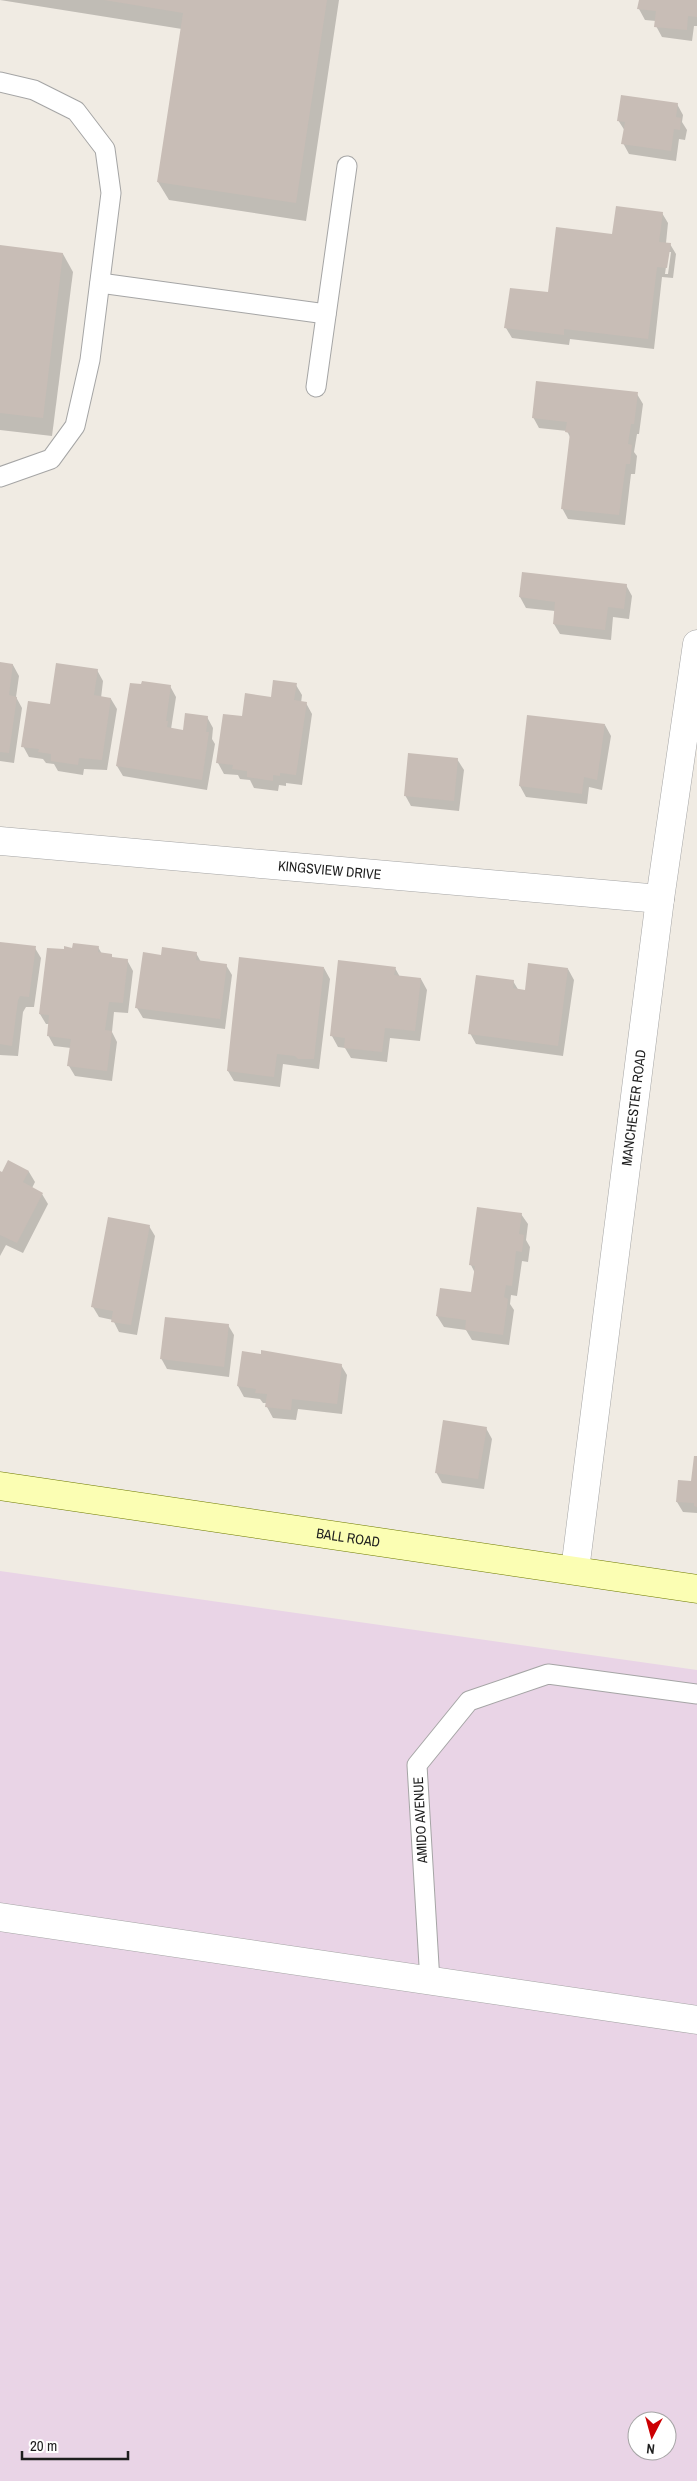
<svg xmlns="http://www.w3.org/2000/svg" width="697" height="2481" viewBox="0 0 697 2481" font-family="'Archivo Narrow',sans-serif">
<style>
.industrial{fill:#e9d4e6;fill-rule:evenodd}
.shadow{fill:#0003;fill-rule:evenodd}
.building{fill:#c8bdb6}
.lines{fill:none;stroke-linecap:round;stroke-linejoin:round}
.service-casing{stroke:#a5a5a5;stroke-width:21}
.minor-casing{stroke:#a5a5a5;stroke-width:29}
.secondary-casing{stroke:#6e7a00;stroke-width:29}
.service{stroke:#fff;stroke-width:19}
.minor{stroke:#fff;stroke-width:28}
.secondary{stroke:#fbfeb3;stroke-width:28}
.labels{text-anchor:middle;stroke-width:4.5;stroke-linejoin:round;paint-order:stroke}
.street-label{font-size:14px;fill:#1e1e1e;stroke:#fff}
</style>
<rect width="100%" height="100%" fill="#f0ebe3"/>
<path class="industrial" d="M0 1571 697 1670V2481H0ZM637 2421H667V2451H637Z"/>
<g class="shadow">
<path d="M0 0H339L306 221 169 200 158 182 182 29Z"/>
<path d="M640 0H697V26H694L692 41 662 37 656 26V21L645 20 639 9Z"/>
<path d="M677 104 683 115 682 122 687 130 685 140 679 139 676 161 629 154 623 143 625 131 618 120Z"/>
<path d="M662 213 668 223 666 243 670 244 676 254 673 278 662 277 654 349 570 339 569 345 512 338 506 328 549 294 613 236ZM668 252H671L668 274H665Z"/>
<path d="M0 247 63 254 73 272 52 436 0 430Z"/>
<path d="M637 394 643 404 639 434H637L634 452 637 456 635 474H631L625 525 568 519 562 508 571 439 567 431 539 428 533 417Z"/>
<path d="M626 585 632 596 629 619 613 617 611 640 560 634 554 624 555 611 526 608 520 597Z"/>
<path d="M0 664 13 665 19 676 16 697 22 708 14 763 0 761Z"/>
<path d="M97 670 103 681 101 698 111 699 117 709 107 770 84 769 83 775 58 771 54 764 46 763 43 759 29 757 23 746 51 706Z"/>
<path d="M296 685 302 695 301 703H306L312 714 302 785 286 783V786L279 785 278 791 254 788 250 780 240 779 238 775 224 774 218 763 224 715 243 717Z"/>
<path d="M170 686 176 697 171 729 184 732 207 717 213 728 212 739 215 744 207 790 123 776 117 766Z"/>
<path d="M605 725 611 736 602 790 589 787 587 804 526 797 520 786Z"/>
<path d="M457 759 464 770 459 811 411 806 405 795Z"/>
<path d="M0 944 35 948 41 958 34 1007H26L23 1012 18 1056 0 1055Z"/>
<path d="M98 947 102 954 111 955 113 959 127 960 133 971 128 1013 114 1012 112 1032 117 1042 112 1081 75 1076 69 1066 71 1048 54 1046 48 1035 49 1024H46L40 1014 73 949Z"/>
<path d="M196 953 201 962 226 965 232 975 225 1029 143 1018 137 1008 162 956Z"/>
<path d="M324 968 330 979 319 1069 283 1064 280 1087 234 1081 228 1071Z"/>
<path d="M395 968 400 977 421 979 427 990 420 1041 390 1038 387 1062 351 1058 345 1048 338 1047 332 1036Z"/>
<path d="M568 969 574 980 563 1056 476 1044 470 1033 513 981 519 991 526 992Z"/>
<path d="M9 1162 29 1172 35 1182 32 1188 42 1194 48 1204 23 1253 6 1245 0 1256V1173L3 1174Z"/>
<path d="M521 1214 528 1224 526 1240 530 1247 528 1262 522 1261 517 1296 511 1295 510 1304 514 1310 509 1345 472 1340 466 1330 444 1327 437 1316 441 1289 472 1294 475 1273 471 1265Z"/>
<path d="M149 1226 155 1236 137 1335 119 1332 113 1320 99 1317 93 1307Z"/>
<path d="M228 1325 234 1335 229 1377 167 1369 161 1358Z"/>
<path d="M341 1365 347 1375 342 1414 298 1409 296 1420 273 1418 267 1407V1403H263L260 1399 244 1397 238 1386Z"/>
<path d="M486 1428 492 1439 484 1489 442 1483 436 1472Z"/>
<path d="M697 1457V1513L683 1512 677 1502 692 1482Z"/>
</g>
<g class="building">
<path d="M104 0H327L296 203 157 182 183 13Z"/>
<path d="M639 0H697V17L688 16 687 30 654 27 656 11 637 9Z"/>
<path d="M621 95 678 103 676 117 681 118 680 130 674 129 671 151 621 144 625 122 617 121Z"/>
<path d="M616 206 663 212 659 242 671 243 667 268 657 267 648 339 564 329V335L504 328 510 288 548 292 556 227 612 234Z"/>
<path d="M0 245 63 253 43 418 0 413Z"/>
<path d="M536 381 638 392 634 424H631L628 444 632 445 630 464H626L619 515 561 509 570 433 565 432 567 422 532 418Z"/>
<path d="M522 572 627 584 624 609 608 607 605 630 553 624 555 602 519 597Z"/>
<path d="M0 662 13 664 9 695 17 697 9 753 0 752Z"/>
<path d="M56 663 98 669 94 695 111 698 102 760 79 758 78 765 51 761V754L38 752 39 749 21 747 28 701 50 704Z"/>
<path d="M273 680 297 683 294 700 307 702 296 775 280 773V776L273 775V781L247 777V771L232 769 233 765 216 763 223 714 242 716 245 693 271 697Z"/>
<path d="M142 681 171 685 166 721H168L167 727 183 730 185 713 208 716 206 732H209L202 780 116 766 130 683 141 684Z"/>
<path d="M527 715 605 724 597 780 584 777 582 794 519 786Z"/>
<path d="M408 753 458 758 454 801 404 796Z"/>
<path d="M0 942 36 946 29 997 20 996 18 1000 12 1046 0 1044Z"/>
<path d="M73 943 99 946 98 952 112 954V957L128 959 123 1003 109 1002 105 1030 112 1031 107 1071 67 1066 71 1039 47 1036 49 1015 39 1014 47 948 64 949V946L72 948Z"/>
<path d="M162 947 197 952 196 960 227 964 220 1019 135 1008 143 952 161 955Z"/>
<path d="M239 957 324 967 314 1059H298L295 1056 277 1054 274 1077 227 1071Z"/>
<path d="M338 960 396 967 394 975 421 978 415 1031 385 1028 382 1052 344 1048 345 1038 330 1036Z"/>
<path d="M528 963 568 968 558 1046 468 1034 476 975 514 980 513 988 525 990Z"/>
<path d="M8 1160 29 1171 23 1182 43 1193 17 1243 0 1235V1171L2 1172Z"/>
<path d="M477 1207 522 1213 519 1234 524 1235 522 1252 516 1251 512 1286 506 1285 504 1297 508 1299 503 1335 465 1330 466 1320 436 1316 440 1288 471 1292 475 1266 469 1265Z"/>
<path d="M108 1217 150 1225 131 1325 111 1322 113 1311 91 1307Z"/>
<path d="M165 1317 229 1324 224 1367 160 1359Z"/>
<path d="M261 1350 342 1364 337 1404 292 1399 291 1410 265 1407 267 1394 255 1393 256 1389 237 1386 242 1351 261 1354Z"/>
<path d="M443 1420 487 1427 478 1479 435 1473Z"/>
<path d="M694 1456H697V1507L694 1506V1503L676 1502 678 1480 691 1481Z"/>
</g>
<g class="lines">
<g class="service-casing">
<g id="service">
<path d="M0 82 34 90 76 111 105 149 111 193 90 360 75 426 51 459 0 477"/>
<path d="M100 283 326 314"/>
<path d="M316 387 347 166"/>
<path d="M430 1982 417 1765 469 1701 548 1674 697 1694"/>
</g>
</g>
<g class="minor-casing">
<g id="minor">
<path id="s1" d="M0 841 660 899"/>
<path id="s2" d="M575 1570 660 899 697 644"/>
<path d="M0 1917 697 2020"/>
</g>
</g>
<g class="secondary-casing">
<g id="secondary">
<path id="s3" d="M0 1486 697 1589"/>
</g>
</g>
<use href="#service" class="service"/>
<use href="#minor" class="minor"/>
<use href="#secondary" class="secondary"/>
</g>
<g class="labels">
<g class="street-label">
<text dy="5" stroke="none"><textPath href="#s1" startOffset="331">KINGSVIEW DRIVE</textPath></text>
<text dy="5" stroke="none"><textPath href="#s2" startOffset="466">MANCHESTER ROAD</textPath></text>
<text dy="5" stroke="none"><textPath href="#s3" startOffset="352">BALL ROAD</textPath></text>
<text transform="translate(420 1820) rotate(-93)" y="5">AMIDO AVENUE</text>
</g>
</g>
<g transform="translate(652 2436) rotate(186)"><circle r="24" fill="#ffffff" stroke="#a5a5a5"/>
<path d="M0-4L9 19L0 12L-9 19Z" fill="#cc0003"/>
<text y="-8" font-size="14" font-weight="bold" text-anchor="middle" fill="#1e1e1e">N</text>
</g>
<path d="M22 2451v8h106v-8" fill="none" stroke="#1e1e1e" stroke-width="2.5"/>
<text x="30" y="2451" font-size="15" fill="#1e1e1e" stroke="#ffffff" stroke-width="4" paint-order="stroke">20 m</text>
</svg>
